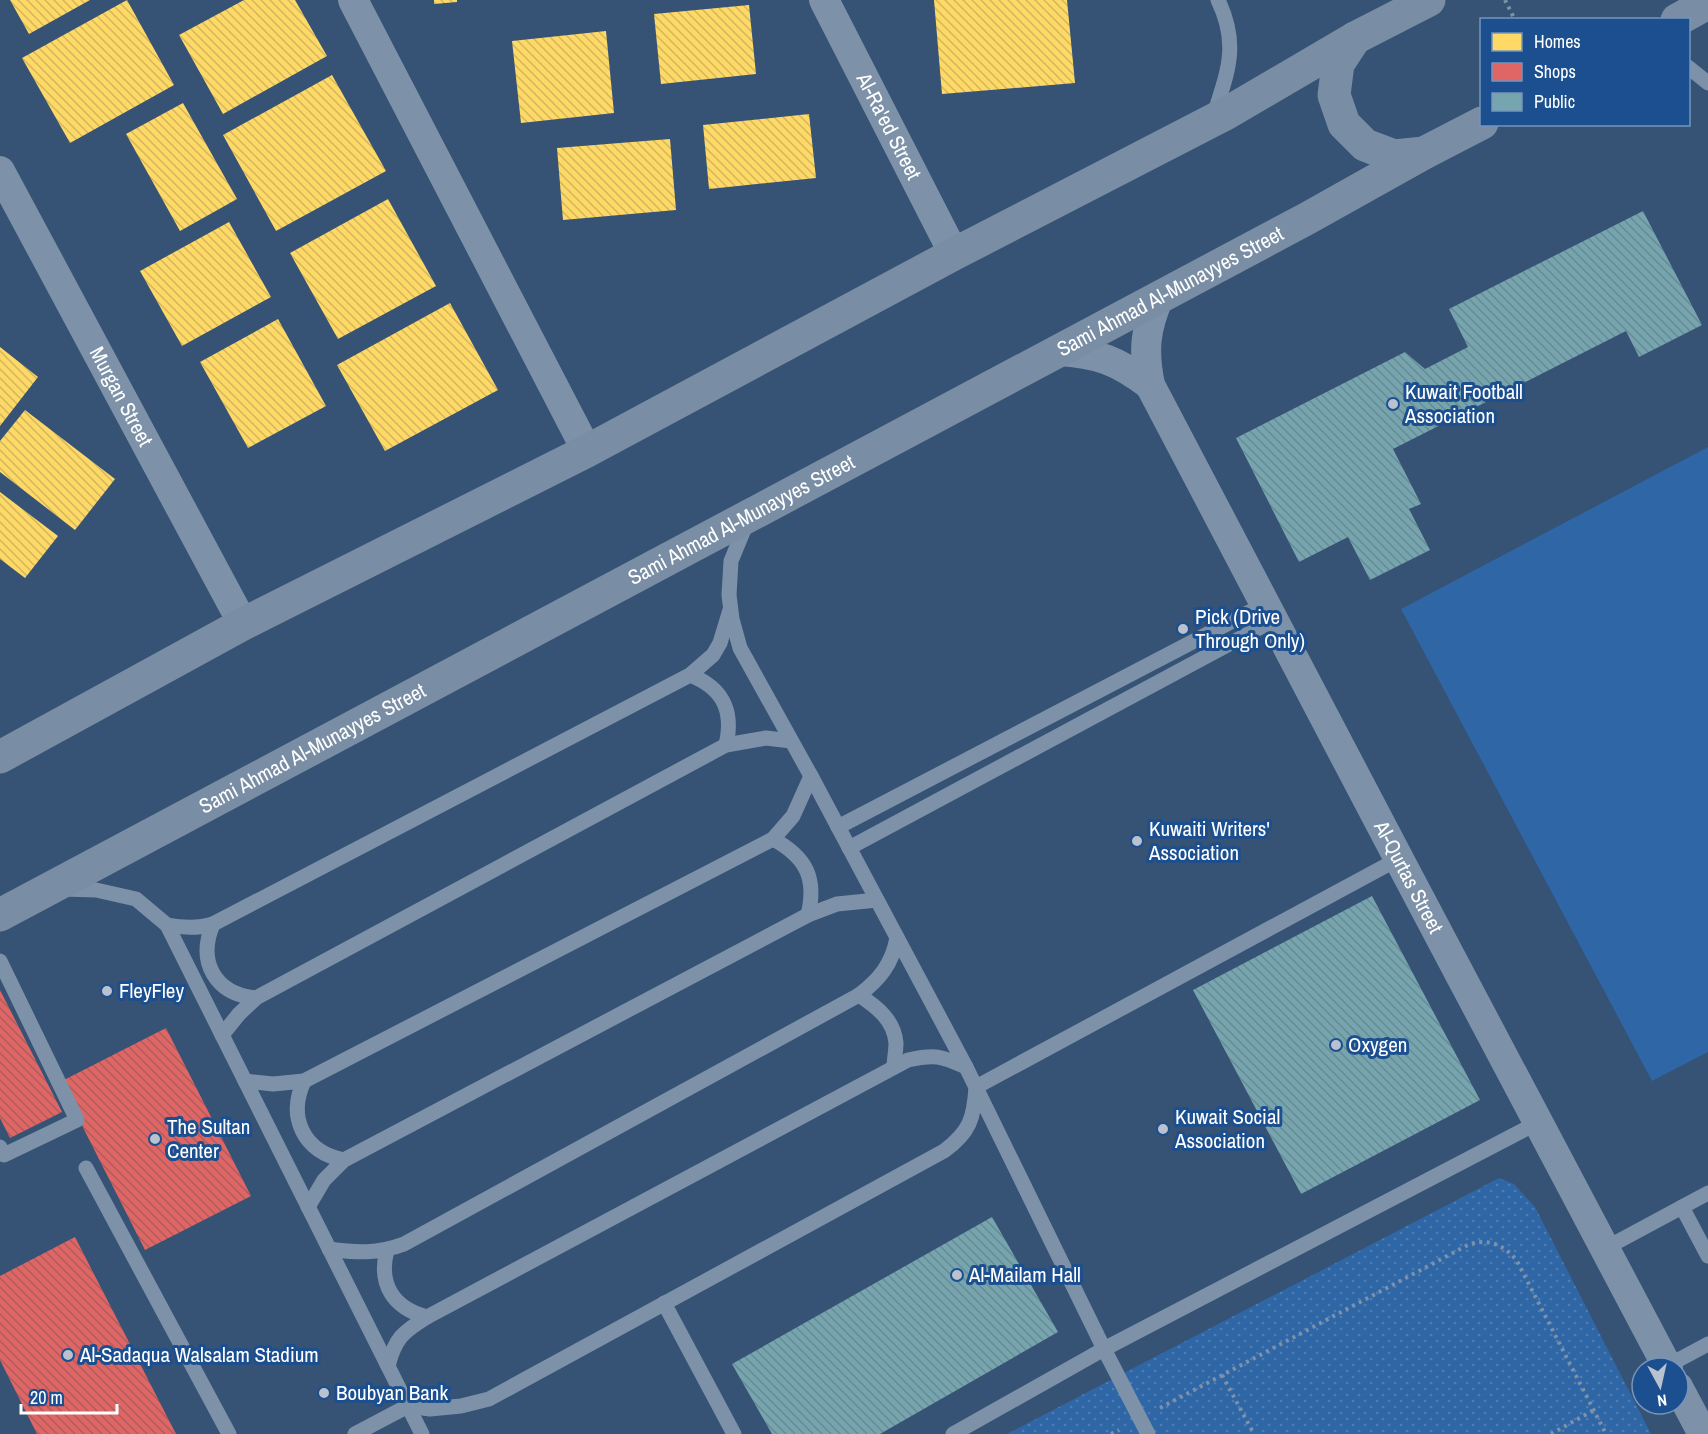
<svg xmlns="http://www.w3.org/2000/svg" width="1708" height="1434" viewBox="0 0 1708 1434" font-family="'Archivo Narrow',sans-serif">
<style>
.green{fill:#2f66a5}
.park{fill:url(#park-dots)}
.homes{fill:url(#homes-back-hatch)}
.shops{fill:url(#shops-back-hatch)}
.public{fill:url(#public-back-hatch)}
.lines{fill:none;stroke-linecap:round;stroke-linejoin:round}
.path{stroke:#7d92a8;stroke-width:4;stroke-dasharray:3 4.5;stroke-linecap:butt}
.service{stroke:#7d92a8;stroke-width:15}
.minor{stroke:#7d92a8;stroke-width:30}
.secondary{stroke:#798da4;stroke-width:33}
.poi-dot{fill:#b9c2ce;stroke:#1b4f8f;stroke-width:2}
.labels{text-anchor:middle;stroke-width:6;stroke-linejoin:round;paint-order:stroke}
.street-label{font-size:21px;fill:#fff;stroke:#1b4f8f}
.poi-label{font-size:21px;fill:#fff;stroke:#1b4f8f;text-anchor:start}
</style>
<defs>
<pattern id="park-dots" width="8" height="8" patternUnits="userSpaceOnUse" patternTransform="scale(1.5)"><rect width="8" height="8" fill="#2f66a5"/><path d="M2 2h.1M6 6h.1" fill="none" stroke="#4e7db2" stroke-width="1.8" stroke-linecap="round"/></pattern>
<pattern id="homes-back-hatch" width="6" height="6" patternUnits="userSpaceOnUse" patternTransform="scale(1.5)"><rect width="6" height="6" fill="#ffd966"/><path d="M-1 5l2 2M0 0l6 6M5-1l2 2" fill="none" stroke="#d2b660"/></pattern>
<pattern id="shops-back-hatch" width="6" height="6" patternUnits="userSpaceOnUse" patternTransform="scale(1.5)"><rect width="6" height="6" fill="#e06666"/><path d="M-1 5l2 2M0 0l6 6M5-1l2 2" fill="none" stroke="#ac5d5d"/></pattern>
<pattern id="public-back-hatch" width="6" height="6" patternUnits="userSpaceOnUse" patternTransform="scale(1.5)"><rect width="6" height="6" fill="#76a5af"/><path d="M-1 5l2 2M0 0l6 6M5-1l2 2" fill="none" stroke="#698a91"/></pattern>
</defs>
<rect width="100%" height="100%" fill="#365274"/>
<path class="green" d="M1708 447V1052L1652 1081 1401 609Z"/>
<path class="park" d="M1499 1178 1514 1184 1535 1207 1651 1434H1007Z"/>
<g class="homes">
<path d="M10 0H90L29 34Z"/>
<path d="M127 0 174 85 70 143 22 58Z"/>
<path d="M244 0H295L327 56 223 114 179 35Z"/>
<path d="M434 0H457V2L434 4Z"/>
<path d="M934 0H1067L1075 83 942 94Z"/>
<path d="M749 5 756 74 661 84 654 14Z"/>
<path d="M606 31 614 113 521 123 512 41Z"/>
<path d="M332 75 386 171 276 231 223 135Z"/>
<path d="M183 103 237 199 180 231 126 134Z"/>
<path d="M809 114 816 178 709 189 703 125Z"/>
<path d="M670 139 676 210 563 220 557 148Z"/>
<path d="M388 199 436 286 338 339 290 253Z"/>
<path d="M229 222 271 297 182 346 140 271Z"/>
<path d="M450 303 498 390 385 451 337 365Z"/>
<path d="M278 319 326 406 248 448 200 362Z"/>
<path d="M0 347 38 377 0 426Z"/>
<path d="M25 410 115 479 75 530 0 472V441Z"/>
<path d="M0 492 58 536 25 578 0 559Z"/>
</g>
<g class="shops">
<path d="M0 990 62 1112 10 1138 0 1118Z"/>
<path d="M166 1028 251 1196 145 1250 60 1082Z"/>
<path d="M75 1237 176 1434H37L0 1360V1276Z"/>
</g>
<g class="public">
<path d="M1643 211 1702 325 1639 357 1626 331 1393 449 1421 504 1409 509 1430 550 1370 580 1348 537 1299 562 1236 438 1405 352 1425 369 1468 347 1449 309Z"/>
<path d="M1372 896 1480 1100 1301 1194 1193 990Z"/>
<path d="M992 1217 1058 1332 880 1434H772L732 1364Z"/>
</g>
<g class="lines">
<g class="path">
<path d="M1505 0 1515 20"/>
<path d="M1222 1375 1254 1434"/>
<path d="M1160 1408 1466 1246C1486 1237 1504 1244 1517 1261L1606 1434"/>
<path d="M1111 1434 1119 1430"/>
<path d="M1551 1434 1594 1410"/>
</g>
<g class="service">
<path d="M1688 67 1708 83"/>
<path d="M1213 118C1227 73 1240 46 1218 0"/>
<path d="M748 520 731 561 729 595 732 619 740 648 811 776 966 1067 1104 1349 1148 1434"/>
<path d="M690 675C723 688 734 710 726 745"/>
<path d="M838 827 1265 604"/>
<path d="M773 839C806 857 817 878 808 915"/>
<path d="M849 848 1274 620"/>
<path d="M63 889 96 890 136 899 167 925 422 1434"/>
<path d="M213 924C197 962 215 994 256 998"/>
<path d="M167 925C183 928 197 929 213 924L690 675 713 655 720 643 730 610"/>
<path d="M0 961 77 1120 4 1155 0 1147"/>
<path d="M859 995C877 1007 894 1020 896 1043 896 1051 894 1060 894 1067"/>
<path d="M222 1035 239 1014 256 998 726 745 766 738 791 741"/>
<path d="M245 1081 273 1084 304 1081 773 839 793 816 811 776"/>
<path d="M304 1081C287 1118 304 1152 344 1160"/>
<path d="M86 1168 229 1434"/>
<path d="M308 1207 324 1180 344 1160 808 915 837 904 877 900"/>
<path d="M1682 1207 1708 1256"/>
<path d="M329 1249C357 1253 377 1254 404 1244L859 995C880 979 892 964 897 938"/>
<path d="M1604 1249 1708 1193"/>
<path d="M387 1250C378 1284 393 1308 427 1317"/>
<path d="M664 1303 734 1434"/>
<path d="M388 1366C395 1338 403 1332 427 1317L908 1060C935 1054 941 1056 966 1067"/>
<path d="M1667 1366 1708 1344"/>
<path d="M355 1434 408 1406 430 1409 461 1406 489 1399 944 1151C970 1132 974 1118 976 1087L1400 858"/>
<path d="M953 1434 1104 1349 1537 1123"/>
</g>
<g class="minor">
<path d="M353 0 587 451"/>
<path id="s1" d="M824 0 954 254"/>
<path id="s2" d="M0 171 243 624"/>
<path id="s3" d="M1159 297C1145 330 1143 350 1150 385 1323 713 1493 1041 1668 1368"/>
<path d="M1058 351C1098 353 1118 361 1150 385"/>
<path d="M1678 1387 1703 1434"/>
</g>
<g class="secondary">
<path d="M1677 20 1708 3"/>
<path d="M1355 38 1338 64 1334 95 1344 124 1365 145 1394 156 1424 153"/>
<path d="M0 757 243 624 587 451 954 254 1227 113 1355 38 1429 0"/>
<path id="s4" d="M0 915 1308 218 1424 153 1482 123"/>
</g>
</g>
<g class="poi-dot">
<circle cx="1393" cy="404" r="6"/>
<circle cx="1183" cy="629" r="6"/>
<circle cx="1137" cy="841" r="6"/>
<circle cx="107" cy="991" r="6"/>
<circle cx="1336" cy="1045" r="6"/>
<circle cx="1163" cy="1129" r="6"/>
<circle cx="155" cy="1139" r="6"/>
<circle cx="957" cy="1275" r="6"/>
<circle cx="68" cy="1355" r="6"/>
<circle cx="324" cy="1393" r="6"/>
</g>
<g class="labels">
<g class="street-label">
<text dy="7" stroke="none"><textPath href="#s1" startOffset="142">Al-Ra'ed Street</textPath></text>
<text dy="7" stroke="none"><textPath href="#s4" startOffset="1326">Sami Ahmad Al-Munayyes Street</textPath></text>
<text dy="7" stroke="none"><textPath href="#s2" startOffset="256">Murgan Street</textPath></text>
<text dy="7" stroke="none"><textPath href="#s4" startOffset="840">Sami Ahmad Al-Munayyes Street</textPath></text>
<text dy="7" stroke="none"><textPath href="#s4" startOffset="354">Sami Ahmad Al-Munayyes Street</textPath></text>
<text dy="7" stroke="none"><textPath href="#s3" startOffset="646">Al-Qurtas Street</textPath></text>
</g>
<g class="poi-label">
<text x="1405" y="399">Kuwait Football<tspan x="1405" dy="24">Association</tspan></text>
<text x="1195" y="624">Pick (Drive<tspan x="1195" dy="24">Through Only)</tspan></text>
<text x="1149" y="836">Kuwaiti Writers'<tspan x="1149" dy="24">Association</tspan></text>
<text x="119" y="998">FleyFley</text>
<text x="1348" y="1052">Oxygen</text>
<text x="1175" y="1124">Kuwait Social<tspan x="1175" dy="24">Association</tspan></text>
<text x="167" y="1134">The Sultan<tspan x="167" dy="24">Center</tspan></text>
<text x="969" y="1282">Al-Mailam Hall</text>
<text x="80" y="1362">Al-Sadaqua Walsalam Stadium</text>
<text x="336" y="1400">Boubyan Bank</text>
</g>
</g>
<rect x="1480" y="18" width="210" height="108" fill="#1b4f8f" stroke="#7695bc" stroke-width="1.5"/>
<rect x="1492" y="33" width="30" height="18" fill="#ffd966" stroke="#7695bc" stroke-width="1.5"/>
<text x="1534" y="48" font-size="18" fill="#ffffff">Homes</text>
<rect x="1492" y="63" width="30" height="18" fill="#e06666" stroke="#7695bc" stroke-width="1.5"/>
<text x="1534" y="78" font-size="18" fill="#ffffff">Shops</text>
<rect x="1492" y="93" width="30" height="18" fill="#76a5af" stroke="#7695bc" stroke-width="1.5"/>
<text x="1534" y="108" font-size="18" fill="#ffffff">Public</text>
<g transform="translate(1660 1386) rotate(172)"><circle r="28" fill="#1b4f8f" stroke="#7695bc" stroke-width="1.5"/>
<path d="M0-4.5L10 22L0 15L-10 22Z" fill="#b9c2ce"/>
<text y="-9" font-size="16" font-weight="bold" text-anchor="middle" fill="#ffffff">N</text>
</g>
<path d="M21 1404v9h96v-9" fill="none" stroke="#ffffff" stroke-width="3"/>
<text x="30" y="1404" font-size="18" fill="#ffffff" stroke="#1b4f8f" stroke-width="4.5" paint-order="stroke">20 m</text>
</svg>
